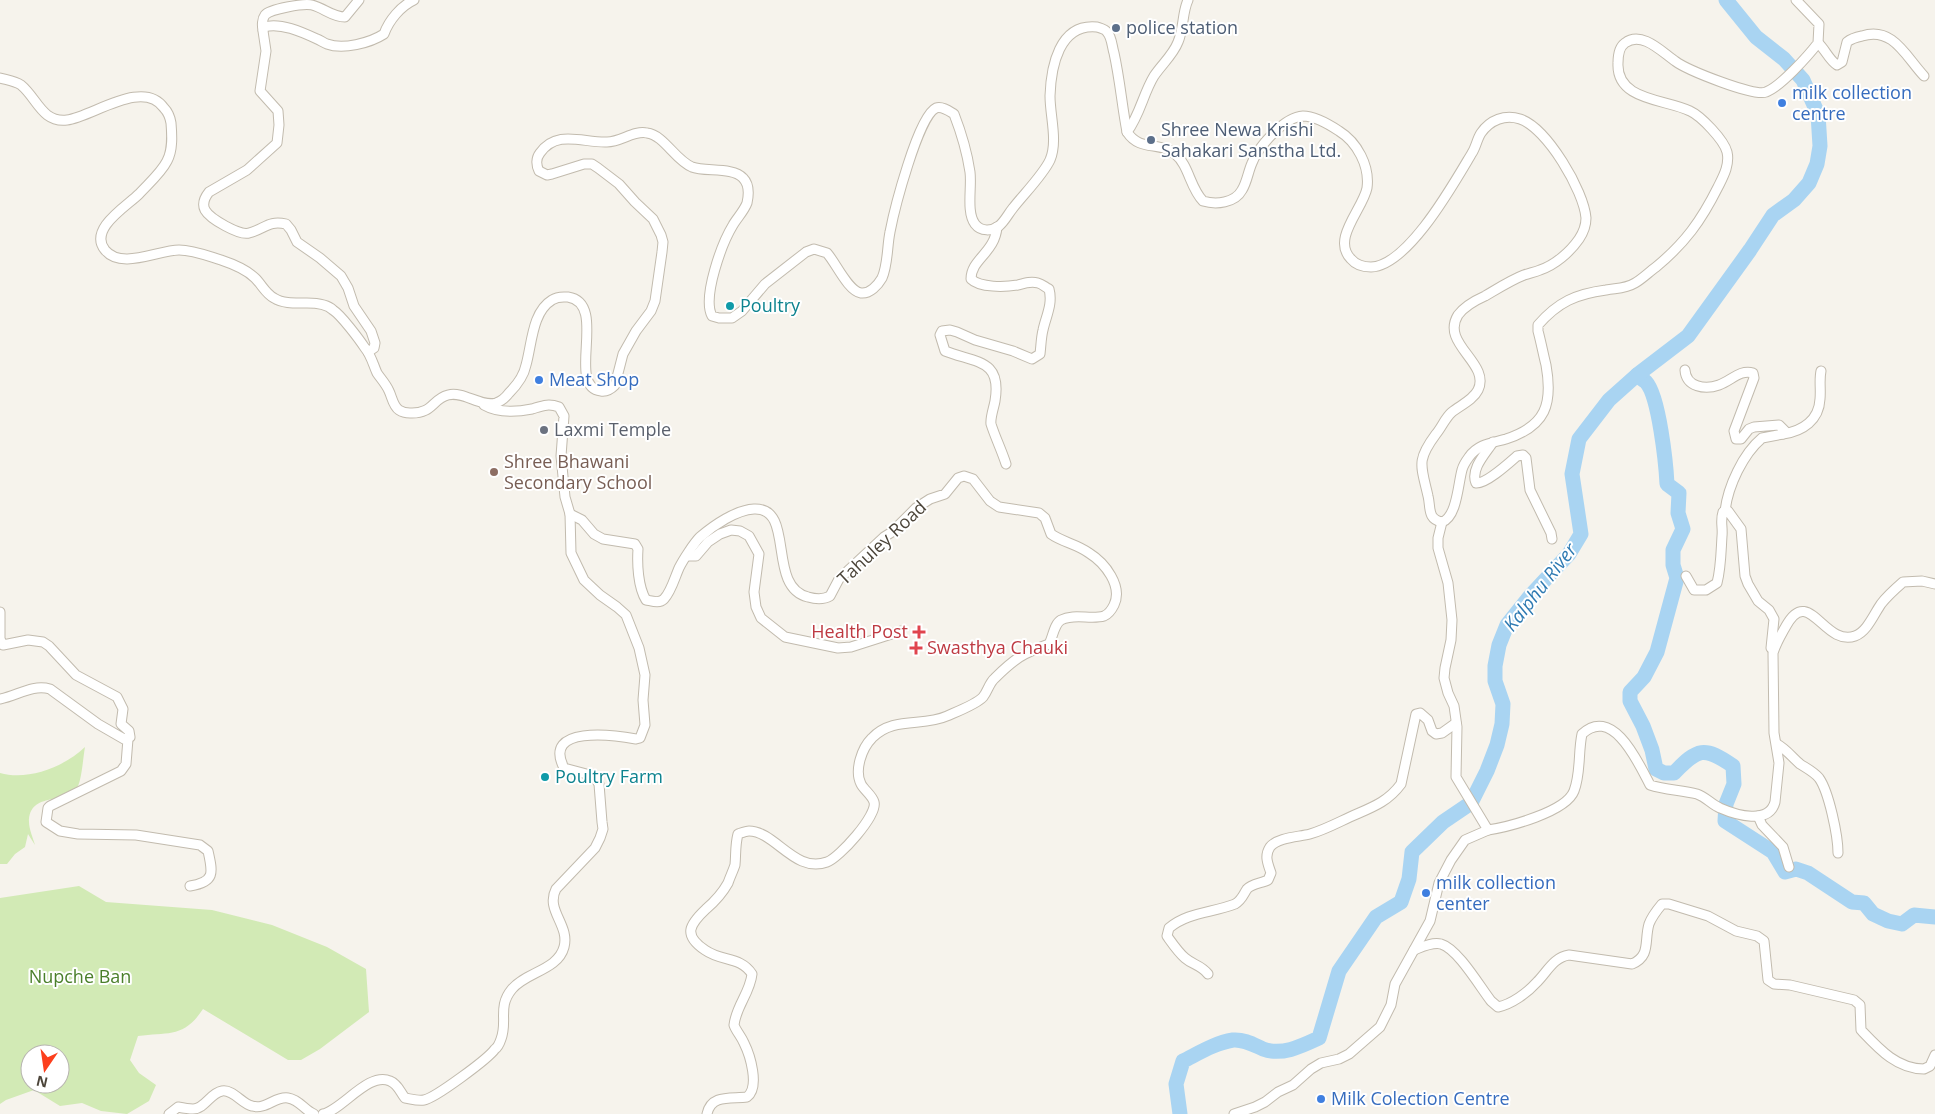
<svg xmlns="http://www.w3.org/2000/svg" width="1935" height="1114" viewBox="0 0 1935 1114" font-family="'Open Sans',sans-serif">
<style>
.green{fill:#d2eab5;fill-rule:evenodd}
.lines{fill:none;stroke-linecap:round;stroke-linejoin:round}
.river{stroke:#a9d4f2;stroke-width:15}
.minor-casing{stroke:#c2bbae;stroke-width:11}
.minor{stroke:#fff;stroke-width:9}
.service-dot{fill:#5c6f8a;stroke:#fff;stroke-width:2}
.shop-dot{fill:#3f7fe0;stroke:#fff;stroke-width:2}
.culture-dot{fill:#0f9aa8;stroke:#fff;stroke-width:2}
.worship-dot{fill:#6b7280;stroke:#fff;stroke-width:2}
.education-dot{fill:#8d6e63;stroke:#fff;stroke-width:2}
.health-dot{fill:#e0444e;stroke:#fff;stroke-width:2}
.labels{text-anchor:middle;stroke-width:4;stroke-linejoin:round;paint-order:stroke}
.service-label{font-size:18px;fill:#4e5e75;stroke:#fff;text-anchor:start}
.shop-label{font-size:18px;fill:#366cbe;stroke:#fff;text-anchor:start}
.culture-label{font-size:18px;fill:#0d838f;stroke:#fff;text-anchor:start}
.worship-label{font-size:18px;fill:#5b616d;stroke:#fff;text-anchor:start}
.education-label{font-size:18px;fill:#785e54;stroke:#fff;text-anchor:start}
.street-label{font-size:18px;fill:#4b4439;stroke:#fff}
.health-label{font-size:18px;fill:#be3a42;stroke:#fff;text-anchor:end}
.park-label{font-size:18px;fill:#4a7f2a;stroke:#fff}
.water-label{font-size:19px;font-style:italic;fill:#2e7ab2;stroke:#fff}
</style>
<rect width="100%" height="100%" fill="#f6f3ec"/>
<g class="green">
<path d="M85 747C83 758 82 777 78 786 69 806 29 790 29 822 29 829 33 838 35 845L28 834 25 847 15 854 7 864H0V773C28 781 64 767 85 747Z"/>
<path d="M79 886 106 902 212 910 272 925 327 947 366 969 369 1012 320 1049 301 1060H288L203 1009C184 1038 169 1032 138 1036L130 1060 139 1073 156 1085 149 1101 127 1114 101 1111 82 1103 60 1106 34 1090 6 1100 0 1104V898ZM30 1054H60V1084H30Z"/>
</g>
<g class="lines">
<g class="river">
<path d="M1637 375C1640 378 1644 380 1646 382 1659 396 1666 464 1667 484L1679 493 1678 513 1683 529 1673 550V565L1677 578 1657 652 1644 677 1630 692V701L1643 726 1652 750 1656 769 1664 773H1674C1698 748 1704 746 1733 766L1734 784 1726 804 1725 821 1773 852 1785 872 1796 869 1808 873 1852 902 1864 903 1873 914 1888 921 1902 924 1914 915 1935 917"/>
<path d="M1180 1114 1176 1084 1183 1061C1199 1053 1215 1043 1233 1040 1244 1039 1254 1045 1263 1049 1282 1056 1302 1046 1319 1038L1339 971 1376 917 1401 902 1409 879 1412 852 1443 822 1471 803 1487 771 1497 745 1502 724 1503 704 1495 681V666L1499 645 1507 625 1531 595 1569 554 1581 534 1572 474 1579 439 1609 400 1637 375 1688 336 1750 250 1773 215 1794 200 1809 183 1817 164 1820 146 1818 114 1803 80 1784 59 1756 37 1726 0"/>
</g>
<g class="minor-casing">
<g id="minor">
<path d="M263 30C262 26 262 19 265 15 270 9 304 3 312 5 324 8 332 17 345 17L359 0"/>
<path d="M1818 43C1825 49 1829 60 1837 65L1842 62 1847 42C1852 38 1857 37 1862 36 1893 26 1906 57 1924 76"/>
<path d="M0 78C7 80 15 81 21 85 37 98 42 123 67 120 92 117 143 78 164 108 168 112 170 117 171 123 172 135 173 150 167 161 161 173 148 184 139 194 127 206 88 229 105 250 121 270 158 250 179 250 193 250 208 256 221 260 233 264 246 269 255 278 262 285 266 294 274 298 283 304 296 303 307 303 315 303 327 304 333 310 341 315 359 339 365 348 371 355 373 364 377 373 381 379 386 384 389 391 392 397 393 406 399 410 402 412 406 413 410 413 433 414 432 399 448 395 464 391 480 407 496 403 502 401 506 397 509 393 517 385 524 375 526 365 532 344 532 312 552 300 558 296 562 297 568 297 609 303 565 387 601 391 607 392 611 389 615 385L623 354 636 331 651 311 655 301 662 252 663 242 661 235 653 219 635 202 619 184 598 168 592 164H584L552 174 547 175 539 171C536 165 536 158 540 153 557 129 583 143 607 142 621 142 634 130 647 133 664 135 675 160 692 167 705 172 733 167 743 178 749 184 749 194 747 203 744 211 737 218 733 225 722 243 702 297 712 316L719 318H732L742 311 765 284 806 252 814 249 827 253C836 263 848 291 861 293 870 294 878 285 882 278 888 265 887 246 890 232 894 211 918 116 936 108 942 106 949 111 954 114 961 132 967 152 970 172 972 187 966 212 975 224 981 232 992 231 999 226 1005 221 1008 214 1013 208 1023 195 1043 175 1050 160 1058 141 1050 116 1050 96 1051 67 1059 23 1097 27 1100 28 1105 29 1107 32 1112 37 1112 47 1114 53 1120 80 1122 106 1127 132 1140 152 1160 141 1175 154 1189 165 1190 188 1203 201 1216 205 1235 203 1242 190 1247 182 1248 172 1252 163 1258 147 1284 117 1303 116 1315 116 1330 125 1339 131 1357 142 1370 166 1367 188 1363 209 1331 239 1351 259 1356 265 1363 267 1371 267 1408 266 1454 183 1472 153 1476 147 1477 139 1481 133 1490 120 1505 114 1520 119 1547 128 1584 191 1586 218 1586 226 1583 233 1579 239 1570 252 1555 265 1540 270 1535 272 1530 273 1524 275 1511 280 1497 289 1485 296 1476 300 1464 307 1458 315 1440 344 1491 363 1478 390 1473 400 1461 405 1452 412 1445 418 1442 427 1436 434 1416 461 1421 465 1428 496 1431 508 1427 519 1442 522 1457 517 1458 484 1462 470 1463 466 1466 461 1469 457 1478 444 1492 443 1506 439 1546 426 1553 404 1546 365 1543 353 1541 342 1538 331V325C1558 302 1576 294 1606 290 1617 288 1625 289 1635 283 1642 279 1649 272 1656 267 1685 243 1701 221 1718 187 1723 177 1730 165 1727 152 1724 140 1701 116 1690 111 1666 99 1616 101 1618 63 1618 57 1619 47 1625 43 1642 30 1663 53 1675 61 1687 70 1754 97 1766 92 1780 87 1808 56 1818 43L1819 24 1796 0"/>
<path d="M1127 132C1140 115 1143 94 1154 76 1162 64 1173 55 1178 42 1184 28 1182 13 1188 0"/>
<path d="M997 227C995 253 971 259 971 279 980 288 1005 287 1018 285 1025 283 1031 281 1038 283 1042 284 1045 287 1049 289 1053 304 1046 316 1043 330 1041 338 1041 346 1040 354L1032 359 1013 351 975 340 957 332 950 330 942 331 940 335 945 351C976 363 1002 359 995 401 994 407 990 418 991 424 995 437 1002 451 1006 464"/>
<path d="M368 352 374 348 375 343 371 331 354 306 348 288 341 276 320 258 297 242 291 230 286 224C268 220 265 229 249 233 240 236 210 219 205 210 202 204 205 197 209 192L247 170 277 143 279 125 278 111 260 91 266 51 263 31 264 27C280 22 302 32 317 39 320 40 324 43 327 44 343 50 370 43 384 34 389 20 401 6 414 0"/>
<path d="M1685 370C1686 387 1705 390 1719 385 1731 381 1740 369 1753 373L1754 378 1734 431 1736 439H1741L1749 429 1754 427 1779 425 1785 431 1783 434 1762 438C1743 454 1728 486 1725 511"/>
<path d="M1783 434C1803 431 1819 420 1820 399 1821 389 1819 380 1821 371"/>
<path d="M1493 442C1486 453 1470 469 1476 483 1486 484 1509 463 1517 456L1523 455 1526 458 1530 490 1551 533 1552 539"/>
<path d="M570 514 582 520 594 534 603 539 635 544 638 549C637 564 638 587 646 600 652 601 659 604 664 599 671 592 675 577 679 568 683 560 694 543 700 537 714 525 736 510 754 509 796 507 766 587 808 597 815 599 823 600 830 596L839 579 884 537 892 532 916 508 930 499 945 494 958 478 964 476 973 479 990 501 999 507 1039 513 1045 518 1051 534C1062 542 1077 544 1089 553 1105 563 1123 586 1114 605 1112 609 1109 614 1104 616 1091 620 1074 613 1061 620 1054 624 1053 637 1049 644 1041 647 1033 650 1025 654 1015 659 1003 670 995 678 989 683 988 691 983 697 977 704 956 712 947 716 923 727 893 716 872 738 862 748 854 770 861 784 864 790 872 795 874 802 878 815 839 858 827 862 795 874 775 831 749 831 746 831 741 833 738 834 735 845 736 855 735 865 733 871 730 877 728 883 723 892 713 903 706 909 689 925 683 935 705 950 722 962 740 956 752 974 750 993 736 1006 734 1025 736 1031 741 1036 744 1043 750 1055 760 1087 747 1097 731 1099 711 1094 707 1114"/>
<path d="M1442 522 1438 538V548L1448 583 1452 620 1451 640 1445 668 1444 678 1448 693 1454 706 1457 727 1456 777 1488 830C1508 827 1566 812 1574 791 1581 773 1578 752 1582 734 1613 705 1639 764 1650 785 1665 790 1682 790 1697 794 1706 797 1712 805 1720 808 1736 815 1769 825 1775 802L1779 763 1774 733 1773 653C1776 643 1781 635 1786 626 1809 584 1824 647 1855 636 1867 632 1874 614 1881 604 1887 596 1895 589 1903 582L1922 581 1935 584"/>
<path d="M687 556H696L708 542 720 534 731 530 740 531 749 536 759 554 754 592 756 607 761 618 785 637 838 648 851 647 901 631"/>
<path d="M1686 576 1694 590H1706L1717 583C1721 568 1721 551 1722 536 1723 527 1720 521 1723 512L1728 511 1741 529 1745 576 1748 584 1758 601 1769 610 1774 619 1771 648"/>
<path d="M0 612V639L3 645 28 640 43 642 49 646 76 675 117 697 123 709 121 724 129 731 130 737 124 739 98 724 50 689C32 684 17 696 0 699"/>
<path d="M128 739 126 764 121 771 50 806 48 808 46 822 60 831 78 834 136 835 200 845 208 851C213 873 215 882 190 886"/>
<path d="M1777 744C1786 749 1792 757 1800 764 1806 768 1814 772 1819 778 1829 792 1838 836 1838 853"/>
<path d="M1758 816 1762 825 1783 847 1789 867"/>
<path d="M1414 950C1422 947 1432 942 1441 944 1458 949 1480 987 1491 1001L1498 1007C1512 1004 1527 993 1537 982 1547 972 1554 957 1569 955L1632 964C1651 956 1644 941 1649 924 1652 916 1657 910 1662 904H1669L1708 916 1736 931 1757 936 1764 941 1768 980 1774 984 1790 985 1854 1000 1860 1005 1861 1030C1879 1049 1897 1069 1924 1069L1930 1066 1935 1055"/>
<path d="M1208 974C1201 965 1193 965 1185 958 1178 952 1172 943 1167 936L1169 928C1188 912 1212 913 1235 904 1242 900 1243 895 1247 889 1251 884 1262 883 1268 880L1271 873C1268 864 1264 856 1270 847 1278 837 1299 837 1310 834 1324 830 1337 823 1350 817 1370 808 1387 803 1401 784L1416 714 1420 713 1428 720 1432 731 1436 734 1442 733 1456 723"/>
<path d="M169 1114 178 1107C183 1108 189 1109 193 1109 205 1109 210 1093 222 1091 233 1089 242 1104 252 1106 266 1110 275 1096 288 1098 300 1100 304 1110 314 1114"/>
<path d="M323 1114C342 1110 369 1071 390 1081 398 1084 400 1092 405 1098 411 1099 418 1101 424 1100 435 1098 488 1059 495 1049 498 1047 500 1042 501 1039 508 1021 497 1007 512 989 526 972 558 970 564 947 570 925 545 910 556 889L595 848 600 838 603 829 602 822 599 784 594 776 564 768C542 725 614 735 636 739L640 738 645 725 643 700 645 675 639 648 626 615 617 607 600 595 584 580 571 553 570 514 565 497 561 456 564 416 559 407C548 403 542 406 532 409 517 412 498 413 484 405"/>
<path d="M1234 1114 1255 1107 1265 1102 1278 1092 1293 1085 1311 1069 1321 1063 1339 1059 1349 1054 1380 1027 1391 1005 1395 984 1430 921 1439 883 1451 860 1465 840 1488 830"/>
</g>
</g>
<use href="#minor" class="minor"/>
</g>
<g class="service-dot">
<circle cx="1116" cy="28" r="5"/>
<circle cx="1151" cy="140" r="5"/>
</g>
<g class="shop-dot">
<circle cx="1782" cy="103" r="5"/>
<circle cx="539" cy="380" r="5"/>
<circle cx="1426" cy="893" r="5"/>
<circle cx="1321" cy="1099" r="5"/>
</g>
<g class="culture-dot">
<circle cx="730" cy="306" r="5"/>
<circle cx="545" cy="777" r="5"/>
</g>
<circle class="worship-dot" cx="544" cy="430" r="5"/>
<circle class="education-dot" cx="494" cy="472" r="5"/>
<g class="health-dot">
<path d="M916.5 624.5h5v5h5v5h-5v5h-5v-5h-5v-5h5z"/>
<path d="M913.5 640.5h5v5h5v5h-5v5h-5v-5h-5v-5h5z"/>
</g>
<g class="labels">
<g class="service-label">
<text x="1126" y="34">police station</text>
<text x="1161" y="136">Shree Newa Krishi<tspan x="1161" dy="21">Sahakari Sanstha Ltd.</tspan></text>
</g>
<g class="shop-label">
<text x="1792" y="99">milk collection<tspan x="1792" dy="21">centre</tspan></text>
<text x="549" y="386">Meat Shop</text>
<text x="1436" y="889">milk collection<tspan x="1436" dy="21">center</tspan></text>
<text x="1331" y="1105">Milk Colection Centre</text>
</g>
<g class="culture-label">
<text x="740" y="312">Poultry</text>
<text x="555" y="783">Poultry Farm</text>
</g>
<g class="worship-label">
<text x="554" y="436">Laxmi Temple</text>
</g>
<g class="education-label">
<text x="504" y="468">Shree Bhawani<tspan x="504" dy="21">Secondary School</tspan></text>
</g>
<g class="street-label">
<text transform="translate(882 543) rotate(-43)" y="6">Tahuley Road</text>
</g>
<g class="health-label">
<text x="908" y="638">Health Post</text>
<text x="927" y="654" text-anchor="start">Swasthya Chauki</text>
</g>
<g class="park-label">
<text x="80" y="983">Nupche Ban</text>
</g>
<g class="water-label">
<text transform="translate(1540 587) rotate(-52)" y="7">Kalphu River</text>
</g>
</g>
<g transform="translate(45 1069) rotate(193)"><circle r="24" fill="#ffffff" stroke="#b7b4b0"/>
<path d="M0-4L9 19L0 12L-9 19Z" fill="#fc3f1d"/>
<text y="-8" font-size="14" font-weight="bold" text-anchor="middle" fill="#4b4439">N</text>
</g>
</svg>
